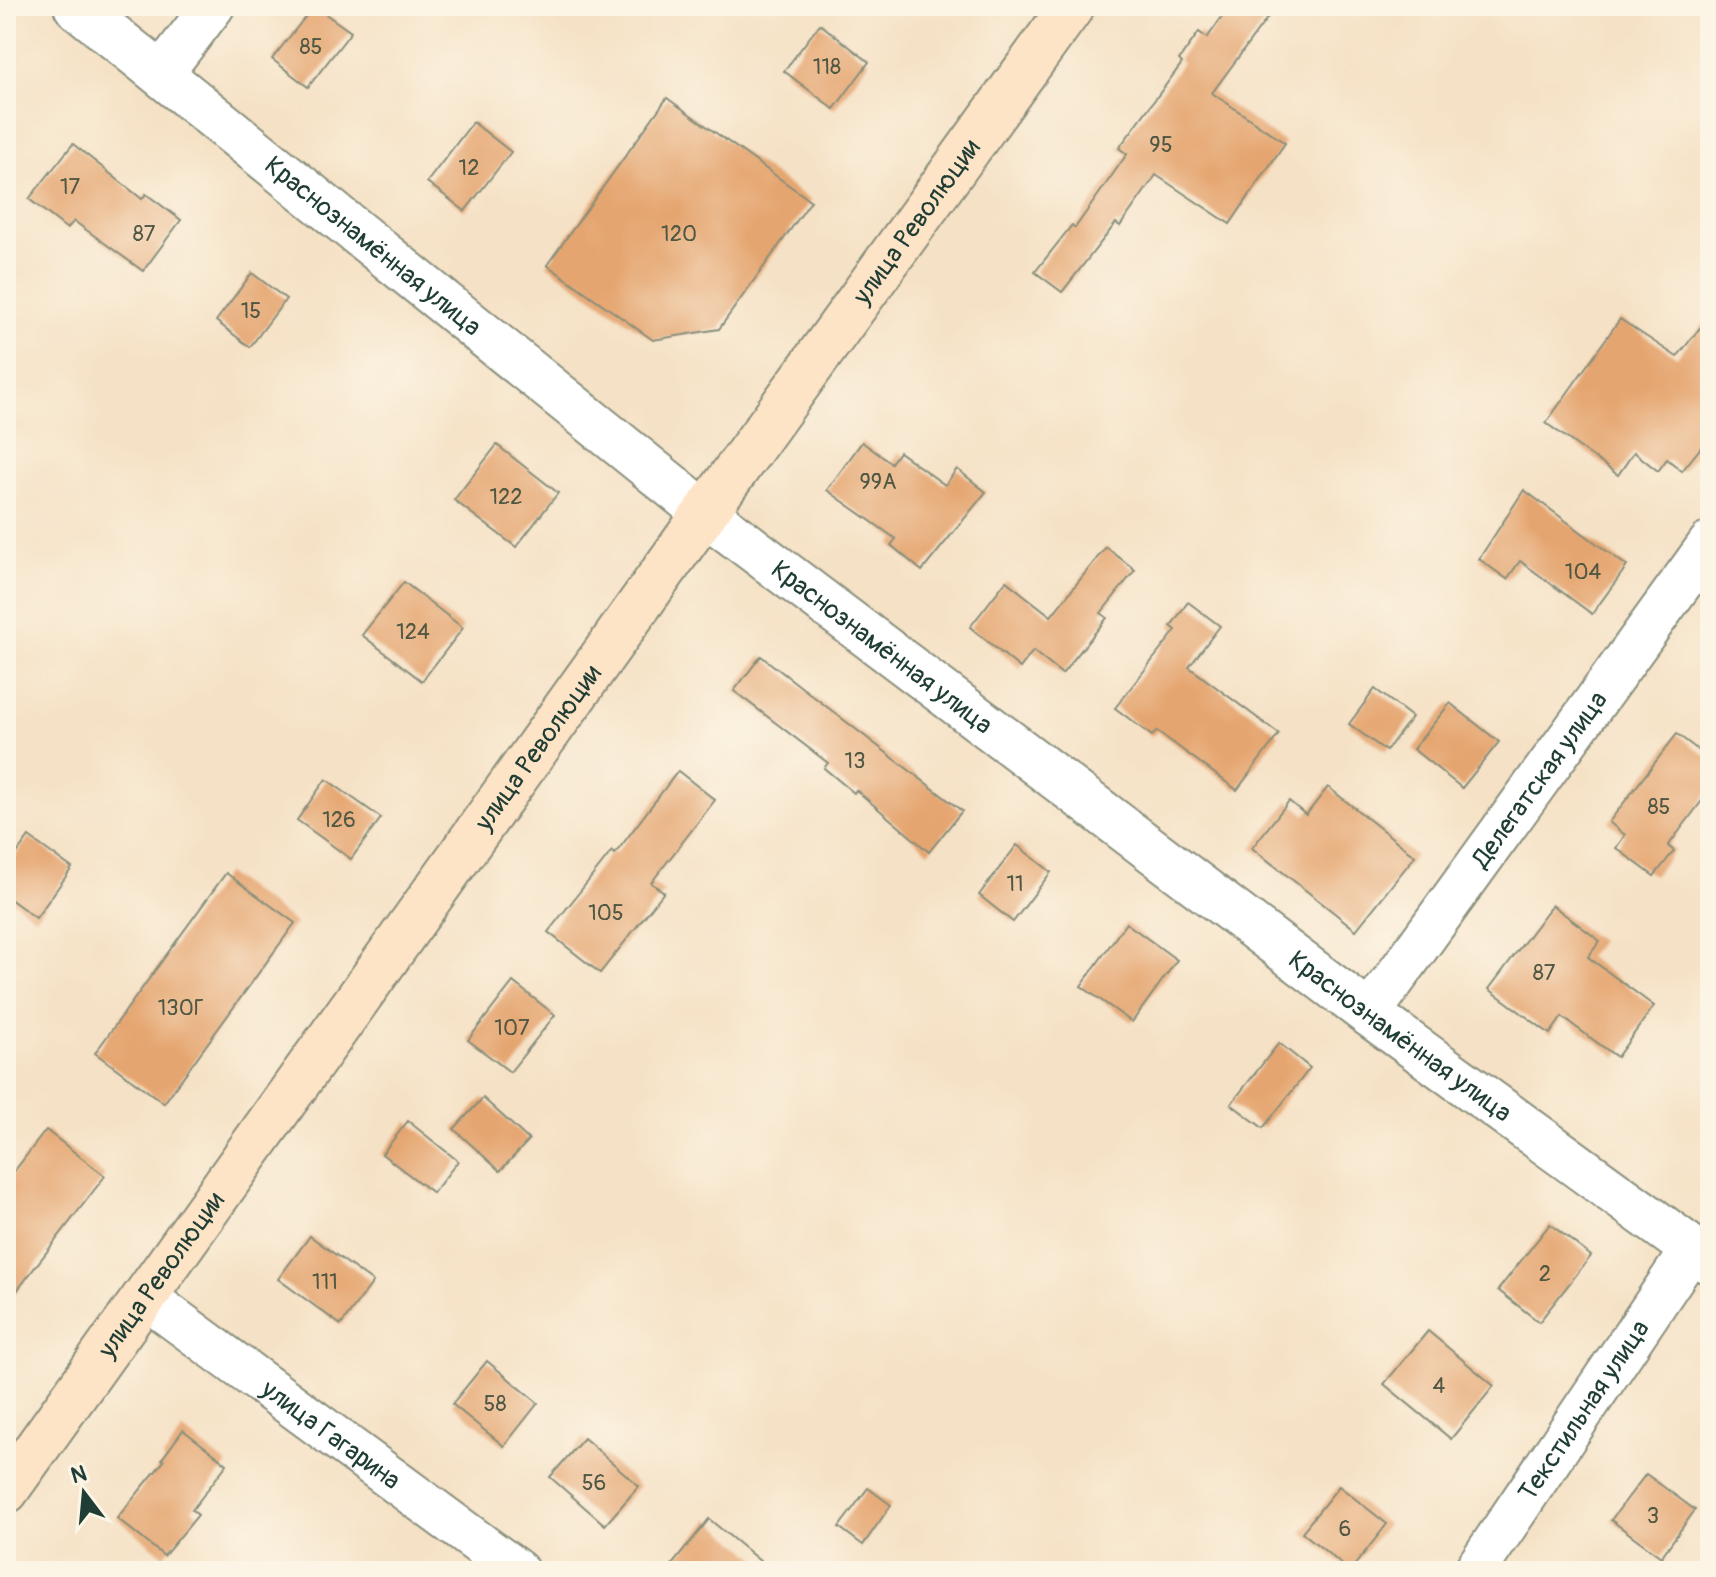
<svg xmlns="http://www.w3.org/2000/svg" width="1716" height="1577" viewBox="0 0 1716 1577" font-family="Pangolin,sans-serif">
<style>
.building{fill:#e5a56f}
.lines{fill:none;stroke-linecap:round;stroke-linejoin:round}
.minor-casing{stroke:#8a8f7c;stroke-width:46}
.tertiary-casing{stroke:#8a8f7c;stroke-width:48}
.secondary-casing{stroke:#8a8f7c;stroke-width:48}
.minor{stroke:#fff;stroke-width:42}
.tertiary{stroke:#fff;stroke-width:44}
.secondary{stroke:#fee4c6;stroke-width:44}
.labels{text-anchor:middle;stroke-width:7;stroke-linejoin:round;paint-order:stroke}
.number-label{font-size:22px;fill:#505743}
.street-label{font-size:26px;fill:#1f3d34;stroke:#fcf5e5}
</style>
<rect width="100%" height="100%" fill="#fcf5e5"/>
<filter id="ink" filterUnits="userSpaceOnUse"><feTurbulence type="fractalNoise" baseFrequency=".0125" numOctaves="2"/><feDisplacementMap in="SourceGraphic" scale="16" xChannelSelector="R" yChannelSelector="G"/><feConvolveMatrix kernelMatrix="1 2 1 2 8 2 1 2 1" color-interpolation-filters="sRGB"/></filter>
<filter id="wash" filterUnits="userSpaceOnUse"><feTurbulence type="fractalNoise" baseFrequency=".006" numOctaves="4" result="noise"/><feDisplacementMap in="SourceGraphic" scale="32" xChannelSelector="R" yChannelSelector="G"/><feGaussianBlur stdDeviation="1.8" result="paint"/><feColorMatrix in="noise" values="0 0 0 0 0 0 0 0 0 0 0 0 0 0 0 0 0 1.4 0 .05"/><feComposite in="paint" operator="in"/></filter>
<g filter="url(#wash)">
<rect width="100%" height="100%" fill="#f5e1c5"/>
<g id="blocks">
<g class="building">
<path d="M314 6 351 32 308 87 272 59Z"/>
<path d="M1230 6H1276L1212 93 1285 143 1230 224 1156 175 1120 226 1116 223 1062 292 1035 272 1072 225 1075 228 1127 154 1119 148 1182 63 1179 60 1199 32 1207 38Z"/>
<path d="M820 24 869 62 834 109 784 71Z"/>
<path d="M667 98 811 201 719 329 653 340 547 265Z"/>
<path d="M473 122 511 152 465 211 427 182Z"/>
<path d="M73 144 142 199 146 194 181 220 143 271 74 221 67 229 29 199Z"/>
<path d="M252 273 286 299 250 347 216 321Z"/>
<path d="M1710 315V436L1682 471 1667 459 1658 471 1634 452 1618 475 1546 423 1620 319 1677 357Z"/>
<path d="M862 442 891 463 899 452 945 485 957 469 986 492 922 571 891 545 896 539 827 490Z"/>
<path d="M497 445 558 493 516 547 454 500Z"/>
<path d="M1524 490 1627 566 1592 614 1520 561 1507 579 1479 559Z"/>
<path d="M1106 547 1135 570 1101 613 1107 618 1062 674 1033 651 1020 668 970 627 1006 581 1051 616Z"/>
<path d="M404 582 463 628 422 681 362 635Z"/>
<path d="M1188 602 1220 626 1189 667 1279 734 1237 790 1157 731 1152 736 1115 708 1176 630 1171 626Z"/>
<path d="M761 656 962 811 929 852 856 790 854 793 824 768 828 763 734 691Z"/>
<path d="M1375 689 1412 717 1386 751 1349 724Z"/>
<path d="M1450 703 1499 742 1462 788 1413 749Z"/>
<path d="M1677 734 1710 759V790L1668 846 1674 851 1654 876 1616 848 1625 835 1609 822Z"/>
<path d="M678 771 715 800 651 883 664 892 600 973 548 932 612 851 615 854Z"/>
<path d="M326 779 381 818 351 859 297 820Z"/>
<path d="M1328 787 1415 856 1356 930 1252 848 1289 801 1306 815Z"/>
<path d="M29 837 72 868 36 918 6 896V868Z"/>
<path d="M1017 845 1051 872 1013 922 979 895Z"/>
<path d="M226 873 295 923 164 1103 95 1053Z"/>
<path d="M1552 905 1600 941 1588 957 1654 1006 1617 1057 1562 1017 1550 1034 1489 989Z"/>
<path d="M1126 923 1177 960 1132 1022 1081 986Z"/>
<path d="M513 982 555 1015 510 1072 468 1040Z"/>
<path d="M1279 1043 1310 1068 1263 1128 1231 1104Z"/>
<path d="M483 1098 529 1140 500 1171 454 1129Z"/>
<path d="M408 1121 458 1161 433 1193 382 1154Z"/>
<path d="M46 1130 105 1176 6 1305V1182Z"/>
<path d="M1550 1224 1591 1256 1539 1322 1498 1290Z"/>
<path d="M310 1236 373 1282 341 1325 278 1279Z"/>
<path d="M1428 1331 1494 1386 1451 1439 1384 1384Z"/>
<path d="M487 1361 538 1403 504 1446 452 1404Z"/>
<path d="M183 1430 227 1464 192 1510 198 1515 164 1556 117 1518 164 1461 162 1459Z"/>
<path d="M584 1438 639 1486 605 1525 550 1477Z"/>
<path d="M1646 1474 1695 1510 1661 1557 1611 1520Z"/>
<path d="M1339 1486 1387 1524 1350 1571 1302 1532Z"/>
<path d="M868 1488 891 1505 863 1545 839 1527Z"/>
<path d="M709 1519 772 1571H667Z"/>
</g>
</g>
</g>
<g filter="url(#ink)">
<use href="#blocks" fill-opacity="0" stroke="#8a8f7c" stroke-width="2"/>
<g class="lines">
<g class="minor-casing">
<g id="minor">
<path d="M161 74 213 6"/>
<path id="s1" d="M1369 1014 1710 543"/>
<path id="s2" d="M146 1298 517 1571"/>
<path id="s3" d="M1475 1571 1692 1249"/>
</g>
</g>
<g class="tertiary-casing">
<g id="tertiary">
<path id="s4" d="M76 6 705 513 1369 1014 1710 1262"/>
</g>
</g>
<g class="secondary-casing">
<g id="secondary">
<path id="s5" d="M6 1491 705 513 1072 6"/>
</g>
</g>
<use href="#minor" class="minor"/>
<use href="#tertiary" class="tertiary"/>
<use href="#secondary" class="secondary"/>
</g>
</g>
<g class="labels">
<g class="number-label">
<text x="311" y="54">85</text>
<text x="827" y="74">118</text>
<text x="1161" y="152">95</text>
<text x="469" y="175">12</text>
<text x="70" y="194">17</text>
<text x="144" y="241">87</text>
<text x="679" y="241">120</text>
<text x="251" y="318">15</text>
<text x="878" y="489">99А</text>
<text x="506" y="504">122</text>
<text x="1583" y="579">104</text>
<text x="413" y="639">124</text>
<text x="855" y="768">13</text>
<text x="1659" y="814">85</text>
<text x="339" y="827">126</text>
<text x="1015" y="891">11</text>
<text x="606" y="920">105</text>
<text x="1544" y="980">87</text>
<text x="181" y="1015">130Г</text>
<text x="512" y="1035">107</text>
<text x="1545" y="1281">2</text>
<text x="325" y="1289">111</text>
<text x="1439" y="1393">4</text>
<text x="495" y="1411">58</text>
<text x="594" y="1490">56</text>
<text x="1653" y="1523">3</text>
<text x="1345" y="1536">6</text>
</g>
<g class="street-label">
<text dy="9" stroke="none"><textPath href="#s5" startOffset="1562">улица Революции</textPath></text>
<text dy="9" stroke="none"><textPath href="#s4" startOffset="382">Краснознамённая улица</textPath></text>
<text dy="9" stroke="none"><textPath href="#s4" startOffset="1030">Краснознамённая улица</textPath></text>
<text dy="9" stroke="none"><textPath href="#s5" startOffset="914">улица Революции</textPath></text>
<text dy="9" stroke="none"><textPath href="#s1" startOffset="290">Делегатская улица</textPath></text>
<text dy="9" stroke="none"><textPath href="#s4" startOffset="1678">Краснознамённая улица</textPath></text>
<text dy="9" stroke="none"><textPath href="#s5" startOffset="266">улица Революции</textPath></text>
<text dy="9" stroke="none"><textPath href="#s3" startOffset="194">Текстильная улица</textPath></text>
<text dy="9" stroke="none"><textPath href="#s2" startOffset="230">улица Гагарина</textPath></text>
</g>
</g>
<rect width="1716" height="1577" fill="none" stroke="#fcf5e5" stroke-width="32"/>
<g transform="translate(84 1493) rotate(344)" stroke="#fcf5e5" stroke-width="6" paint-order="stroke">
<path d="M0-6L14 30L0 20L-14 30Z" fill="#1f3d34"/>
<text y="-12" font-size="22" font-weight="bold" text-anchor="middle" fill="#1f3d34">N</text>
</g>
</svg>
